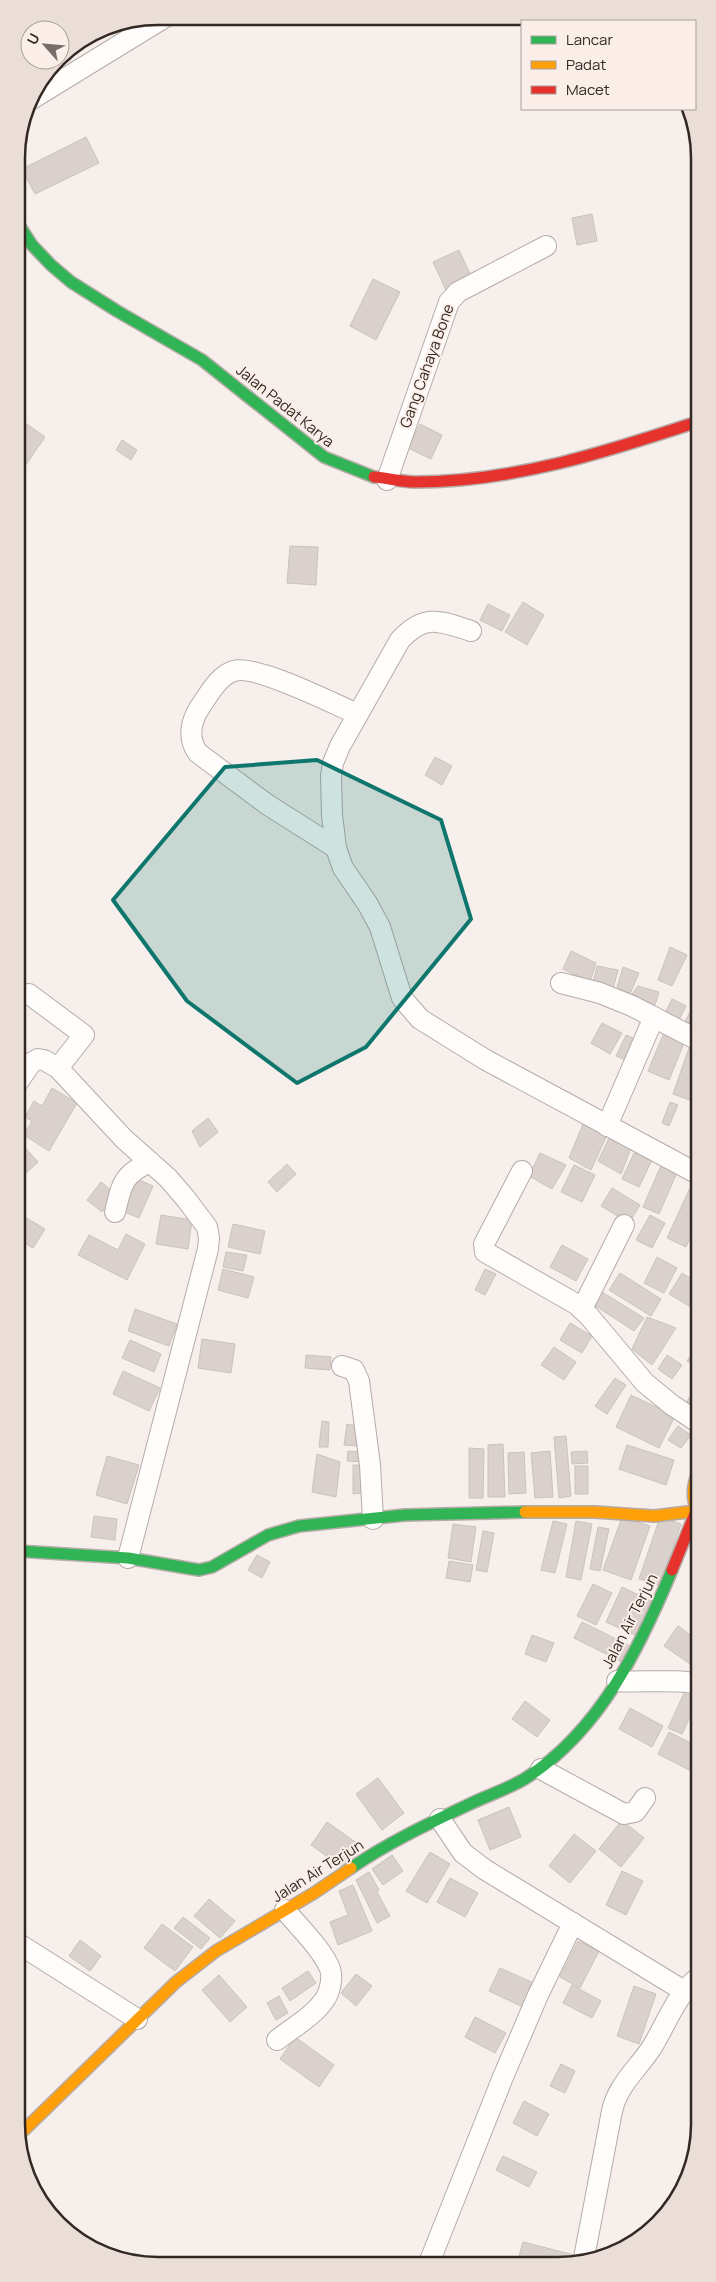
<svg xmlns="http://www.w3.org/2000/svg" width="716" height="2282" viewBox="0 0 716 2282" font-family="Manrope,sans-serif">
<style>
.building{fill:#dad1cd;stroke:#cbc2be}
.lines{fill:none;stroke-linecap:round;stroke-linejoin:round}
.street-casing{stroke:#b5aca8;stroke-width:22}
.fast-casing{stroke:#b5aca8;stroke-width:14}
.slow-casing{stroke:#b5aca8;stroke-width:14}
.jam-casing{stroke:#b5aca8;stroke-width:14}
.street{stroke:#fefdfc;stroke-width:20}
.fast{stroke:#30b455;stroke-width:11}
.slow{stroke:#ff9f0a;stroke-width:11}
.jam{stroke:#e5322d;stroke-width:11}
.marked{fill:#0f766e;fill-opacity:0.2;stroke:#0f766e;stroke-width:4;stroke-linejoin:round}
.labels{text-anchor:middle;stroke-width:4;stroke-linejoin:round;paint-order:stroke}
.street-label{font-size:15px;fill:#332822;stroke:#fbeee8}
.rim{fill:none;stroke:#332822;stroke-width:2.5}
</style>
<rect width="100%" height="100%" fill="#f7efec"/>
<g class="building">
<path d="M86 137 99 163 35 194 22 169Z"/>
<path d="M592 214 597 241 577 245 572 218Z"/>
<path d="M459 250 472 278 446 290 433 262Z"/>
<path d="M373 279 400 292 376 340 350 326Z"/>
<path d="M17 417 45 437 17 478Z"/>
<path d="M420 424 442 435 431 459 408 448Z"/>
<path d="M122 440 137 450 131 460 116 450Z"/>
<path d="M290 546 318 547 316 585 287 583Z"/>
<path d="M523 602 544 615 527 645 505 632Z"/>
<path d="M488 604 510 615 502 631 480 620Z"/>
<path d="M435 757 452 766 442 785 425 775Z"/>
<path d="M670 947 687 955 672 986 658 980Z"/>
<path d="M571 951 596 963 590 982 563 969Z"/>
<path d="M597 966 618 970 613 989 593 982Z"/>
<path d="M623 967 639 973 630 994 617 987Z"/>
<path d="M638 986 659 992 655 1005 632 994Z"/>
<path d="M672 999 686 1006 679 1020 666 1011Z"/>
<path d="M692 1008 698 1012V1029L685 1022Z"/>
<path d="M602 1023 622 1033 610 1054 591 1043Z"/>
<path d="M665 1030 686 1038 669 1080 648 1071Z"/>
<path d="M626 1035 642 1042 632 1063 616 1056Z"/>
<path d="M690 1045 698 1048V1082L692 1101 673 1094Z"/>
<path d="M52 1088 77 1103 49 1151 24 1135 32 1121 25 1117 34 1101 42 1106Z"/>
<path d="M670 1102 678 1105 669 1126 662 1123Z"/>
<path d="M208 1118 218 1132 200 1147 192 1131Z"/>
<path d="M583 1124 607 1135 591 1170 569 1158Z"/>
<path d="M610 1136 633 1143 621 1174 598 1161Z"/>
<path d="M18 1140 38 1162 21 1178 18 1174Z"/>
<path d="M540 1153 566 1165 552 1189 529 1176Z"/>
<path d="M634 1153 653 1158 639 1187 622 1179Z"/>
<path d="M662 1163 678 1170 659 1214 643 1207Z"/>
<path d="M287 1164 296 1174 277 1192 268 1182Z"/>
<path d="M574 1165 595 1175 582 1202 561 1192Z"/>
<path d="M137 1179 153 1186 139 1218 122 1211Z"/>
<path d="M101 1182 116 1194 102 1212 87 1200Z"/>
<path d="M612 1188 640 1205 629 1223 601 1206Z"/>
<path d="M690 1188 698 1192V1220L686 1247 667 1238Z"/>
<path d="M18 1213 45 1229 33 1248 18 1239Z"/>
<path d="M161 1215 192 1220 188 1249 156 1244Z"/>
<path d="M650 1215 665 1223 652 1248 636 1240Z"/>
<path d="M233 1224 265 1231 260 1254 228 1247Z"/>
<path d="M126 1234 145 1244 127 1280 78 1255 89 1235 118 1250Z"/>
<path d="M562 1245 588 1259 576 1281 550 1267Z"/>
<path d="M226 1252 247 1255 243 1271 223 1267Z"/>
<path d="M657 1257 677 1268 664 1293 644 1283Z"/>
<path d="M223 1269 254 1277 248 1298 218 1290Z"/>
<path d="M485 1269 496 1274 485 1295 475 1290Z"/>
<path d="M620 1273 661 1299 651 1316 609 1290Z"/>
<path d="M682 1273 698 1283V1290L689 1306 669 1294Z"/>
<path d="M602 1292 644 1318 634 1331 594 1305Z"/>
<path d="M135 1309 177 1324 169 1346 128 1331Z"/>
<path d="M647 1317 676 1328 652 1365 632 1349Z"/>
<path d="M570 1323 592 1336 582 1353 560 1340Z"/>
<path d="M202 1339 235 1344 231 1373 198 1368Z"/>
<path d="M130 1340 161 1354 154 1372 122 1358Z"/>
<path d="M554 1347 576 1362 564 1380 541 1365Z"/>
<path d="M696 1347 699 1348V1368L687 1361Z"/>
<path d="M306 1355 331 1357 330 1370 305 1368Z"/>
<path d="M667 1355 682 1365 672 1379 658 1369Z"/>
<path d="M123 1371 160 1388 149 1411 113 1394Z"/>
<path d="M615 1378 626 1385 607 1414 595 1406Z"/>
<path d="M695 1387 699 1389V1409L687 1402Z"/>
<path d="M631 1395 675 1416 659 1448 616 1427Z"/>
<path d="M322 1421 329 1422 328 1447H319Z"/>
<path d="M347 1424 361 1427 360 1446 344 1445Z"/>
<path d="M678 1426 691 1435 681 1448 668 1440Z"/>
<path d="M566 1436 571 1496 559 1498 554 1437Z"/>
<path d="M503 1444 505 1497H488V1445Z"/>
<path d="M627 1445 674 1460 666 1485 619 1469Z"/>
<path d="M469 1448 484 1449 483 1498H469Z"/>
<path d="M348 1451 364 1452 365 1462 347 1461Z"/>
<path d="M550 1451 553 1497 535 1498 531 1453Z"/>
<path d="M587 1451 588 1463 572 1464 571 1452Z"/>
<path d="M524 1452 526 1493 509 1494 508 1453Z"/>
<path d="M317 1454 340 1462 336 1497 312 1492Z"/>
<path d="M107 1456 139 1465 127 1504 96 1495Z"/>
<path d="M353 1465H368V1492L353 1494Z"/>
<rect x="575" y="1466" width="13" height="28"/>
<path d="M94 1516 117 1519 115 1540 91 1537Z"/>
<path d="M622 1517 650 1526 631 1580 603 1570Z"/>
<path d="M660 1517 681 1524 660 1586 639 1579Z"/>
<path d="M553 1521 567 1524 555 1573 541 1570Z"/>
<path d="M576 1521 592 1524 581 1580 566 1577Z"/>
<path d="M453 1524 476 1527 471 1562 448 1558Z"/>
<path d="M598 1527 609 1529 600 1571 590 1569Z"/>
<path d="M483 1531 494 1533 487 1572 476 1570Z"/>
<path d="M257 1555 270 1562 262 1578 248 1570Z"/>
<path d="M449 1561 473 1565 470 1582 446 1578Z"/>
<path d="M699 1567V1587L692 1585Z"/>
<path d="M593 1584 612 1593 596 1625 577 1616Z"/>
<path d="M622 1587 653 1602 637 1636 606 1622Z"/>
<path d="M582 1622 630 1646 622 1662 574 1638Z"/>
<path d="M678 1626 699 1641V1670L664 1646Z"/>
<path d="M532 1635 554 1643 546 1662 525 1654Z"/>
<path d="M685 1691 699 1697 682 1734 668 1728Z"/>
<path d="M525 1701 550 1720 537 1737 512 1719Z"/>
<path d="M630 1708 663 1726 652 1747 619 1729Z"/>
<path d="M699 1721V1740L691 1736Z"/>
<path d="M669 1732 699 1747V1775L658 1754Z"/>
<path d="M378 1778 404 1813 382 1830 356 1794Z"/>
<path d="M509 1807 521 1837 490 1850 478 1820Z"/>
<path d="M622 1820 644 1838 621 1867 599 1849Z"/>
<path d="M327 1822 358 1844 342 1867 311 1845Z"/>
<path d="M574 1834 596 1851 570 1883 549 1866Z"/>
<path d="M430 1852 450 1864 427 1903 406 1891Z"/>
<path d="M392 1855 403 1871 383 1885 372 1869Z"/>
<path d="M622 1871 643 1881 626 1915 606 1905Z"/>
<path d="M369 1872 379 1890 377 1892 390 1916 377 1923 356 1880Z"/>
<path d="M450 1878 478 1893 465 1917 437 1902Z"/>
<path d="M353 1885 372 1931 338 1945 330 1922 348 1915 339 1891Z"/>
<path d="M209 1899 235 1921 220 1938 194 1916Z"/>
<path d="M183 1917 210 1938 201 1949 174 1928Z"/>
<path d="M162 1924 193 1947 175 1971 144 1948Z"/>
<path d="M80 1940 101 1956 90 1971 69 1956Z"/>
<path d="M578 1941 599 1951 580 1988 560 1977Z"/>
<path d="M500 1968 536 1984 525 2008 489 1991Z"/>
<path d="M308 1971 316 1983 290 2001 282 1988Z"/>
<path d="M356 1974 372 1986 356 2006 341 1993Z"/>
<path d="M219 1975 247 2007 230 2022 202 1990Z"/>
<path d="M572 1985 601 2001 592 2018 563 2003Z"/>
<path d="M634 1986 656 1994 639 2044 617 2036Z"/>
<path d="M279 1996 288 2013 276 2020 267 2003Z"/>
<path d="M475 2017 506 2033 495 2053 465 2037Z"/>
<path d="M295 2037 334 2065 319 2087 280 2059Z"/>
<path d="M699 2044V2066L691 2062Z"/>
<path d="M561 2064 575 2071 565 2093 550 2086Z"/>
<path d="M524 2101 549 2114 537 2136 513 2123Z"/>
<path d="M503 2156 537 2172 529 2187 496 2170Z"/>
<path d="M523 2242 574 2255 572 2263H517Z"/>
</g>
<g class="lines">
<g class="street-casing">
<g id="street">
<path d="M30 100 167 16"/>
<path d="M387 480 449 302 458 292 546 246"/>
<path d="M471 631C440 621 425 613 400 640L340 746 333 763 331 776 332 815 336 848 343 868 367 903 380 927 402 998 420 1019 486 1060 698 1174"/>
<path d="M336 848 268 805 198 753C187 738 191 721 200 707 209 694 219 675 234 671 255 664 334 704 357 714"/>
<path d="M561 983 600 993 632 1006 698 1040"/>
<path d="M29 994 84 1035 58 1068"/>
<path d="M18 1082 31 1063 38 1059 44 1060 58 1068 124 1139 168 1178 186 1199 207 1227 209 1238 208 1249 128 1558"/>
<path d="M607 1126 654 1017"/>
<path d="M522 1171 484 1244 485 1252 576 1304 589 1316 645 1383 672 1405 699 1423"/>
<path d="M115 1212C122 1184 122 1175 150 1162"/>
<path d="M582 1309 624 1225"/>
<path d="M342 1366 354 1370 359 1381 370 1465 373 1519"/>
<path d="M617 1681C635 1683 688 1678 699 1685"/>
<path d="M541 1769 624 1814 635 1812 645 1798"/>
<path d="M440 1819 463 1853 484 1869 684 1991"/>
<path d="M19 1944 137 2019"/>
<path d="M277 2040C292 2028 314 2016 325 1999 330 1992 333 1977 330 1969 323 1950 298 1926 285 1910"/>
<path d="M429 2263 503 2077 538 1995 573 1923"/>
<path d="M583 2263 612 2111C618 2084 638 2069 652 2047 667 2023 676 1994 699 1977"/>
</g>
</g>
<g class="fast-casing">
<g id="fast">
<path d="M17 222 32 245 51 265 71 282 117 311 202 360 324 457 374 477"/>
<path d="M18 1551 128 1558 199 1570 212 1567 268 1535 299 1526 405 1515 525 1512"/>
<path d="M351 1868C389 1842 430 1823 472 1803 489 1795 510 1788 526 1778 600 1731 640 1647 672 1570"/>
</g>
</g>
<g class="slow-casing">
<g id="slow">
<path d="M699 1469C693 1484 690 1499 699 1513"/>
<path d="M525 1512H595L654 1516 696 1511"/>
<path d="M19 2135 176 1982 216 1951 314 1893 351 1868"/>
</g>
</g>
<g class="jam-casing">
<g id="jam">
<path d="M374 477C388 478 402 482 415 482 513 482 606 452 697 422"/>
<path d="M672 1570 696 1511"/>
</g>
</g>
<use href="#street" class="street"/>
<use href="#fast" class="fast"/>
<use href="#slow" class="slow"/>
<use href="#jam" class="jam"/>
</g>
<path class="marked" d="M317 760 441 820 471 919 366 1047 297 1083 187 1001 113 900 225 767Z"/>
<g class="labels">
<g class="street-label">
<text transform="translate(427 366) rotate(-70)" y="5">Gang Cahaya Bone</text>
<text transform="translate(285 406) rotate(39)" y="5">Jalan Padat Karya</text>
<text transform="translate(630 1621) rotate(-63)" y="5">Jalan Air Terjun</text>
<text transform="translate(318 1871) rotate(-32)" y="5">Jalan Air Terjun</text>
</g>
</g>
<path d="M0 0H716V2282H0ZM158 25H558A133 133 0 0 1 691 158V2124A133 133 0 0 1 558 2257H158A133 133 0 0 1 25 2124V158A133 133 0 0 1 158 25Z" fill="#ebded8" fill-rule="evenodd"/>
<path class="rim" d="M158 25H558A133 133 0 0 1 691 158V2124A133 133 0 0 1 558 2257H158A133 133 0 0 1 25 2124V158A133 133 0 0 1 158 25Z"/>
<rect x="521" y="20" width="175" height="90" fill="#fbeee8" stroke="#ab9f99"/>
<rect x="531" y="36" width="25" height="8" fill="#30b455" stroke="#ab9f99"/>
<text x="566" y="45" font-size="15" fill="#332822">Lancar</text>
<rect x="531" y="61" width="25" height="8" fill="#ff9f0a" stroke="#ab9f99"/>
<text x="566" y="70" font-size="15" fill="#332822">Padat</text>
<rect x="531" y="86" width="25" height="8" fill="#e5322d" stroke="#ab9f99"/>
<text x="566" y="95" font-size="15" fill="#332822">Macet</text>
<g transform="translate(45 45) rotate(297)"><circle r="24" fill="#fbeee8" stroke="#ab9f99"/>
<path d="M0-4L9 19L0 12L-9 19Z" fill="#786e69"/>
<text y="-8" font-size="14" font-weight="bold" text-anchor="middle" fill="#332822">U</text>
</g>
</svg>
